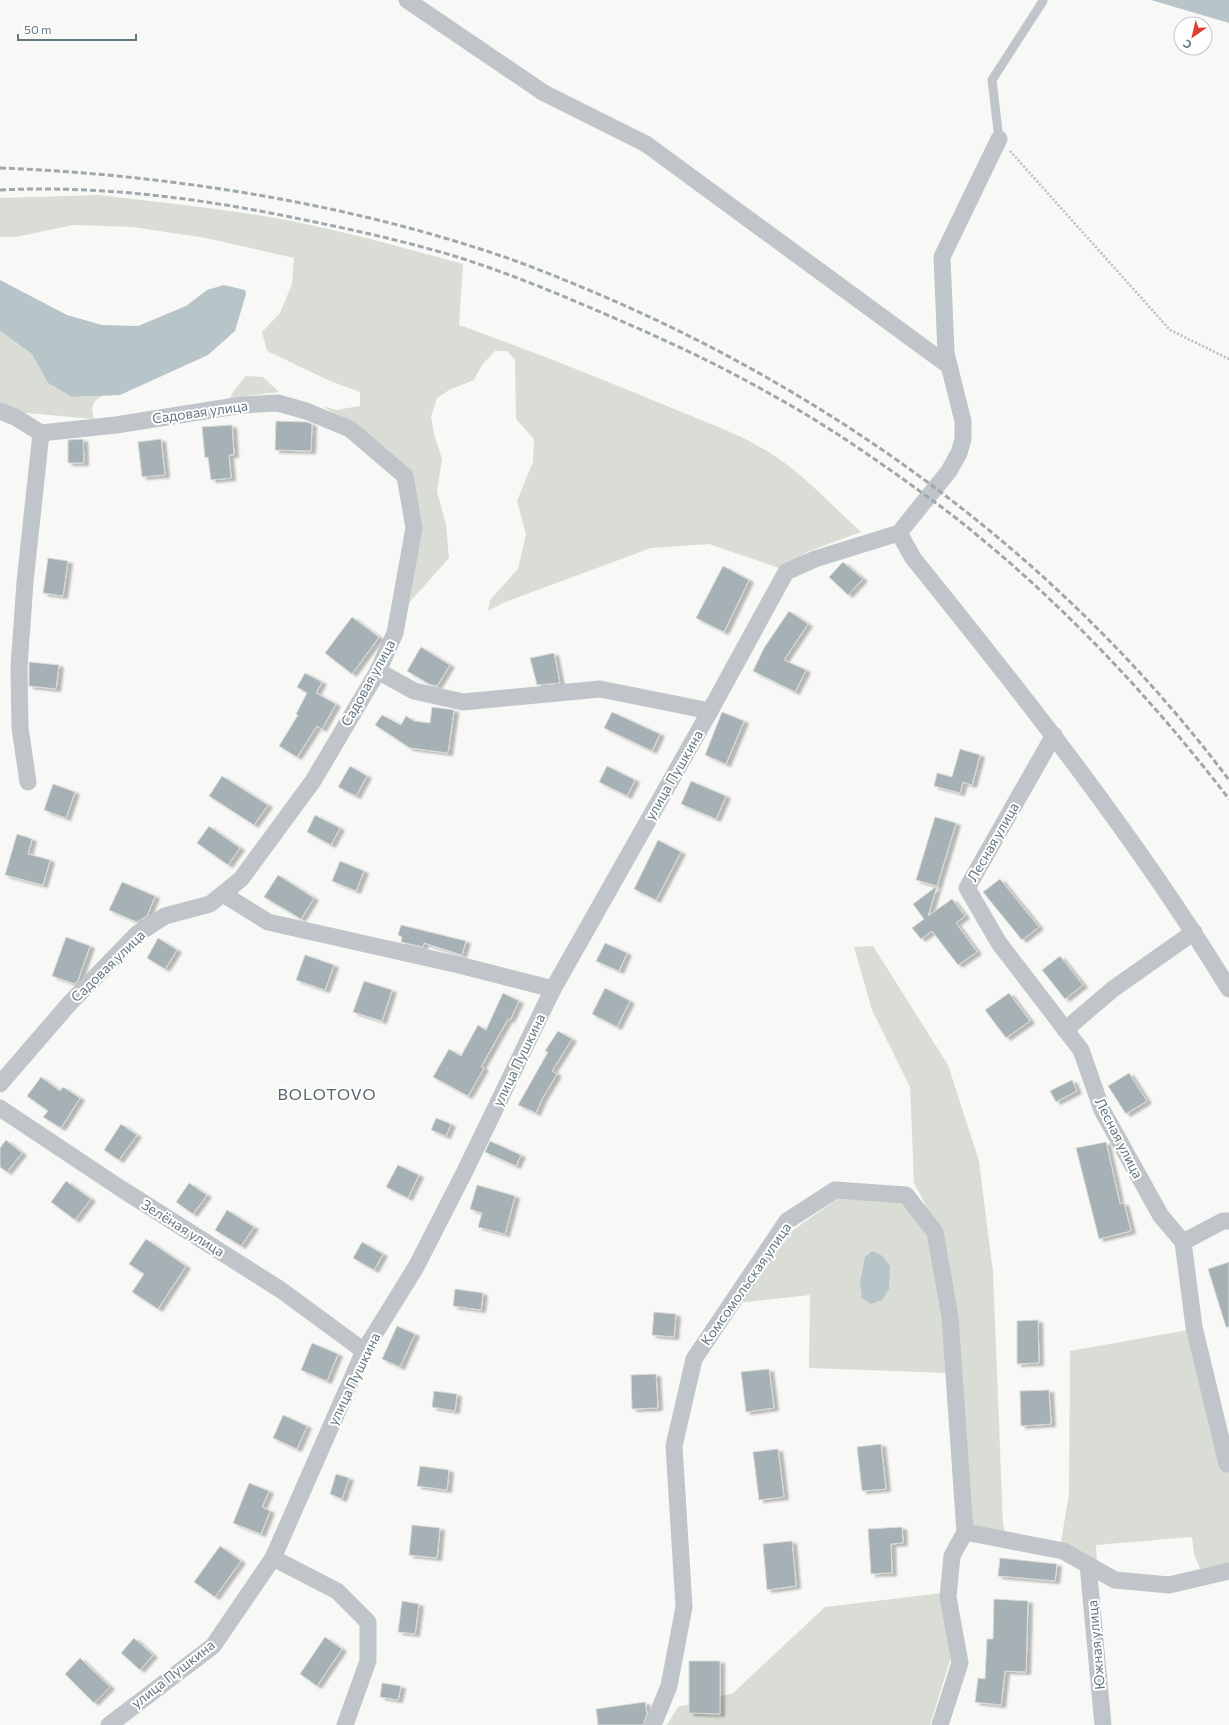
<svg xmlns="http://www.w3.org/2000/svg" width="1229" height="1725" viewBox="0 0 1229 1725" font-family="Commissioner,sans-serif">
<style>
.green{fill:#d9ddd5}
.water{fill:#b7c5c8}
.building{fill:#a6b1b5;stroke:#dadad8;filter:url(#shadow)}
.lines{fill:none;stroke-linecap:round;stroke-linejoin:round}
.path{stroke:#babec0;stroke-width:2.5;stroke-dasharray:2 2;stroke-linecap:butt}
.service{stroke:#bfc5c8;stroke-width:9}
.minor{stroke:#bfc5c8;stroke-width:17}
.rail{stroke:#9fa8ac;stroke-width:3;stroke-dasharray:6 3;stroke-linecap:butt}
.labels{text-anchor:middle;stroke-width:4;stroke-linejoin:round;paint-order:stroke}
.street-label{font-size:14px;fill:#647880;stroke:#fff}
.quarter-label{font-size:16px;letter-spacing:1px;fill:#56656b;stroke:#fff}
</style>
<defs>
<filter id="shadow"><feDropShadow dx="4.5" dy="2.5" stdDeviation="1" flood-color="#0004"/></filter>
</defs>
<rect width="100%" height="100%" fill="#f8f8f6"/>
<g class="green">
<path d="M100 195C170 204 241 210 310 225 362 236 412 250 463 264L459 325C529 350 598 377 667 406 700 420 736 432 767 451 802 472 830 504 861 532L807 552 782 569 709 544 651 548 505 602 488 611 490 600 518 569 526 534 517 501 533 462 534 439 516 419 515 360 507 351H495L482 365 474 380 449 390 437 398 431 417 434 434 442 459 437 491 446 525 449 558 408 604 413 476 363 431 322 406 336 410 360 406V392L330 381 267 351 262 332 280 313 292 284 294 258 206 238 133 227 73 225 16 237H0V198Z"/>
<path d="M0 331 32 354 48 383 72 397 102 396C91 402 91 408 94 419L15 412 0 406Z"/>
<path d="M246 376 263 377 279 392 230 398 235 389Z"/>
<path d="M873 946 948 1065 979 1161 993 1272 1003 1524 1005 1533 970 1527 937 1227 914 1183 910 1087 872 1010 854 947Z"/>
<path d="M837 1199 898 1200 931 1234 949 1373 809 1368 810 1295 738 1303 792 1231Z"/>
<path d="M1188 1330 1229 1467V1563L1200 1569 1194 1554 1192 1537 1096 1545 1097 1563 1061 1542 1069 1494 1070 1351Z"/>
<path d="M943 1593 951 1657 930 1725H667L678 1707 733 1693 825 1607Z"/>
</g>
<g class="water">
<path d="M1151 0H1229V23Z"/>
<path d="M0 280 67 315 102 325 138 326 186 306 207 290 224 285 245 290 246 294 235 331 208 355 120 395 72 397 48 383 32 354 0 331Z"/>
<path d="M872 1251 881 1255 890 1266 889 1289 882 1300 871 1304 862 1298 860 1282 865 1257Z"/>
</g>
<g class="building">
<path d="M276 421 306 422 312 424 311 451 275 450Z"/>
<path d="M232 425 234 455H229L231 478 211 480 208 457 205 458 202 427Z"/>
<path d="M83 439 84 463H68V440Z"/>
<path d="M161 439 165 475 142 477 138 442Z"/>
<path d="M48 558 68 561 63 596 43 593Z"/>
<path d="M843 562 863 579 848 595 829 577Z"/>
<path d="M723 566 749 580 724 632 696 618Z"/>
<path d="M789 611 808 624 784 660 806 670 795 692 753 671 764 648Z"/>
<path d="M352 617 379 637 352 674 325 653Z"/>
<path d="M421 647 450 665 437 686 429 684 407 671Z"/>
<path d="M554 653 560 683 537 685 530 658Z"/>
<path d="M29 662 59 665 56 689 29 686Z"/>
<path d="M305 673 322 682 316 693 336 704 322 729 317 726 297 757 279 746 298 715 296 714 307 693 297 687Z"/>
<path d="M432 707 454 710 448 753 410 748 375 725 382 715 401 725 406 716 414 721 430 723Z"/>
<path d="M612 712 660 734 652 751 604 728Z"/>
<path d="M722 712 744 721 726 764 705 755Z"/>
<path d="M960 749 980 755 972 785 963 782 960 793 934 786 937 773 952 777Z"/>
<path d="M350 766 367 776 356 796 338 787Z"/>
<path d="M607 766 635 780 627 796 599 782Z"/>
<path d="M222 776 268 805 254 825 209 796Z"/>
<path d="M691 781 726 796 716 819 681 804Z"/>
<path d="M53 784 75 792 66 818 44 810Z"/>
<path d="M315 815 340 828 331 845 307 832Z"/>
<path d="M935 817 956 823 937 886 916 880Z"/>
<path d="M209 826 240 848 228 865 197 843Z"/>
<path d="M17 834 32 839 28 854 50 860 43 885 5 875Z"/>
<path d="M658 840 681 852 656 900 634 889Z"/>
<path d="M340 861 364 871 356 891 332 881Z"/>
<path d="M278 875 314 898 301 919 264 897Z"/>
<path d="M1000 879 1039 927 1022 940 983 892Z"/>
<path d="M122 882 155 896 147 916 137 922 109 910Z"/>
<path d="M937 886 928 916 952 899 965 916 956 923 977 952 958 965 932 931 921 939 912 928 924 919 913 904Z"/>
<path d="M401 925 466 941 462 955 424 943 423 947 401 942 402 937 398 935Z"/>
<path d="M66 937 90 946 78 980 75 984 52 976Z"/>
<path d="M158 938 177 950 165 969 147 958Z"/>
<path d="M605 943 627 953 619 971 596 961Z"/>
<path d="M305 955 334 965 325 990 296 980Z"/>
<path d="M1060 956 1083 985 1065 999 1042 970Z"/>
<path d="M364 981 392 990 382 1021 353 1012Z"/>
<path d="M605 988 630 1001 617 1027 592 1014Z"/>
<path d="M503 993 519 1001 510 1020 508 1019 481 1067 484 1068 468 1096 433 1077 449 1049 461 1056 478 1025 486 1030Z"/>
<path d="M1009 993 1030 1021 1006 1038 985 1010Z"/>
<path d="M558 1031 572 1039 552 1071 557 1074 542 1099 536 1113 518 1105 548 1052 545 1051Z"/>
<path d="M1129 1073 1147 1101 1126 1114 1108 1086Z"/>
<path d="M41 1077 60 1091 63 1087 80 1098 61 1128 43 1117 48 1111 27 1096Z"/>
<path d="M1072 1080 1077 1091 1056 1102 1050 1091Z"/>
<path d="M436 1118 451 1124 446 1136 431 1130Z"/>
<path d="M121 1124 137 1135 119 1160 104 1150Z"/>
<path d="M6 1140 22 1153 7 1172 0 1167V1148Z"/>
<path d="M490 1141 521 1155 516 1166 485 1152Z"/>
<path d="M1106 1142 1120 1204 1124 1203 1131 1231 1099 1239 1076 1148Z"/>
<path d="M398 1165 419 1175 408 1198 386 1187Z"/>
<path d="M66 1181 91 1199 75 1220 51 1202Z"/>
<path d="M189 1183 207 1195 193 1214 176 1202Z"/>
<path d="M477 1185 515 1196 505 1234 478 1227 482 1213 470 1209Z"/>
<path d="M227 1210 254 1227 241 1246 215 1230Z"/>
<path d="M146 1239 186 1266 158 1309 132 1292 144 1274 129 1264Z"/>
<path d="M362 1242 383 1254 374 1270 353 1258Z"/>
<path d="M1229 1262V1327H1226L1208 1269Z"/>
<path d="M455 1289 483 1293 481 1310 453 1306Z"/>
<path d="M654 1312 676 1314 674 1337 652 1335Z"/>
<path d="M1038 1320 1039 1363 1017 1364V1321Z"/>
<path d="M397 1326 415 1334 400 1367 382 1359Z"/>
<path d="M312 1343 338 1354 327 1381 301 1370Z"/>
<path d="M769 1369 774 1408 746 1412 741 1372Z"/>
<path d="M656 1374 658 1408 632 1409 631 1375Z"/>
<path d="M1049 1390 1051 1424 1021 1426 1020 1391Z"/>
<path d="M434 1391 457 1394 455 1411 432 1407Z"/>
<path d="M283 1415 307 1426 297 1449 273 1438Z"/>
<path d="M881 1444 886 1489 862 1491 857 1447Z"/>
<path d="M778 1449 784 1497 759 1500 753 1452Z"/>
<path d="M420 1466 449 1470 447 1490 417 1486Z"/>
<path d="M336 1474 349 1478 342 1499 330 1494Z"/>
<path d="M249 1483 269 1491 262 1507 270 1511 261 1534 233 1523Z"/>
<path d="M412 1525 440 1528 437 1558 409 1555Z"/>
<path d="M902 1527 903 1543 891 1544 892 1573 871 1574 868 1529Z"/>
<path d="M792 1541 796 1586 767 1590 763 1544Z"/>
<path d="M220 1546 241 1561 215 1597 194 1582Z"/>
<path d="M1000 1558 1057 1564 1055 1581 998 1576Z"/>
<path d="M994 1599 1028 1601 1026 1672 1005 1671 1001 1705 975 1702 978 1678 985 1679 987 1639H993Z"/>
<path d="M402 1601 419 1604 415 1634 398 1632Z"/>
<path d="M325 1637 342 1649 317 1686 300 1674Z"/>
<path d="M134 1638 153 1655 140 1670 121 1653Z"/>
<path d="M80 1658 110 1687 94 1703 65 1674Z"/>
<path d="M689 1661H720V1714L689 1713Z"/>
<path d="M382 1683 401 1686 398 1700 380 1697Z"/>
<path d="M645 1702 647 1714 643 1725H598L596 1709Z"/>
</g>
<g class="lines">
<path class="path" d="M1010 151 1170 330 1229 359"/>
<path class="service" d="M999 139 992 80 1043 1"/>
<g class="minor">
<path d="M407 0 544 93 646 144 949 366"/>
<path d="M0 411 15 417 41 433 116 425 242 405 278 403 306 411 350 429 405 476 414 528 395 633 378 671 313 781 241 879 210 904 165 916 137 934 69 1004 0 1084"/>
<path d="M899 533 913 558C1025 697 1136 837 1229 989"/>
<path d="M378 671 414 691 463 702 600 689 710 711"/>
<path d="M1054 735 967 888 999 943 1081 1050 1102 1110 1161 1216 1183 1242 1194 1327 1227 1464"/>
<path d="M28 782 20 728 19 667 25 582 41 433"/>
<path d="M223 894 268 922 459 965 553 989"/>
<path d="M1065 1030 1113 989 1194 932"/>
<path d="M0 1108 120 1188 281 1290 364 1351"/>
<path d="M1183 1242 1223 1221H1229"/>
<path d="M965 1532 1063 1551 1115 1580 1169 1585 1229 1571"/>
<path d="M273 1558 337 1591 368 1622V1661L345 1725"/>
<path d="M1088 1565 1103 1725"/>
<path d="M109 1725 213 1646 273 1558 364 1351 416 1267 464 1173 553 989 710 711 786 572 815 559 899 533 949 471 959 453 963 439V421L946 353 942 257 999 139"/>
<path d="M653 1725 669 1686 684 1607 674 1446 694 1359 787 1221 835 1190 906 1195 935 1232 950 1317 965 1532 952 1556 948 1597 960 1663 940 1725"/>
</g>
<g class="rail">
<path d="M0 168C157 174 328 200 477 248 516 260 553 275 591 291 841 396 1066 563 1229 780"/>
<path d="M0 190C103 185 205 199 305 220 354 230 403 241 451 255 503 271 554 292 605 314 661 338 718 364 772 395 820 421 865 452 910 484 933 501 956 517 978 536 1071 612 1156 704 1229 799"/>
</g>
</g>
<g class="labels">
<g class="street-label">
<text transform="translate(200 412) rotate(-8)" y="5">Садовая улица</text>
<text transform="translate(368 683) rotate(-61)" y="5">Садовая улица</text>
<text transform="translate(674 775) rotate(-60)" y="5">улица Пушкина</text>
<text transform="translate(993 842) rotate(-60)" y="5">Лесная улица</text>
<text transform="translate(108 966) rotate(-44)" y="5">Садовая улица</text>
<text transform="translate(519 1060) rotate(-64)" y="5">улица Пушкина</text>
<text transform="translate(1119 1138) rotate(63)" y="5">Лесная улица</text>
<text transform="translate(183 1228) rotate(32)" y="5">Зелёная улица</text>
<text transform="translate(746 1284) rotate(-55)" y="5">Комсомольская улица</text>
<text transform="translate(354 1379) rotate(-64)" y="5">улица Пушкина</text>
<text transform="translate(1096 1645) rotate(-95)" y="5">Южная улица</text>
<text transform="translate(173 1674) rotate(-38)" y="5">улица Пушкина</text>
</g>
<g class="quarter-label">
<text x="327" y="1100">BOLOTOVO</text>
</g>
</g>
<g transform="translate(1193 36) rotate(214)"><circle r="19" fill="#ffffff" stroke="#c1c9cc"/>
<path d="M0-3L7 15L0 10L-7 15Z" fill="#de4030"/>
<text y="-6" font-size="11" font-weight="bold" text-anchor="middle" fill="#647880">С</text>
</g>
<path d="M18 34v6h118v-6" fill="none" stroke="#647880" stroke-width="2"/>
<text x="24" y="34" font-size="12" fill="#647880" stroke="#ffffff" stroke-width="3" paint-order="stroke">50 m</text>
</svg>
